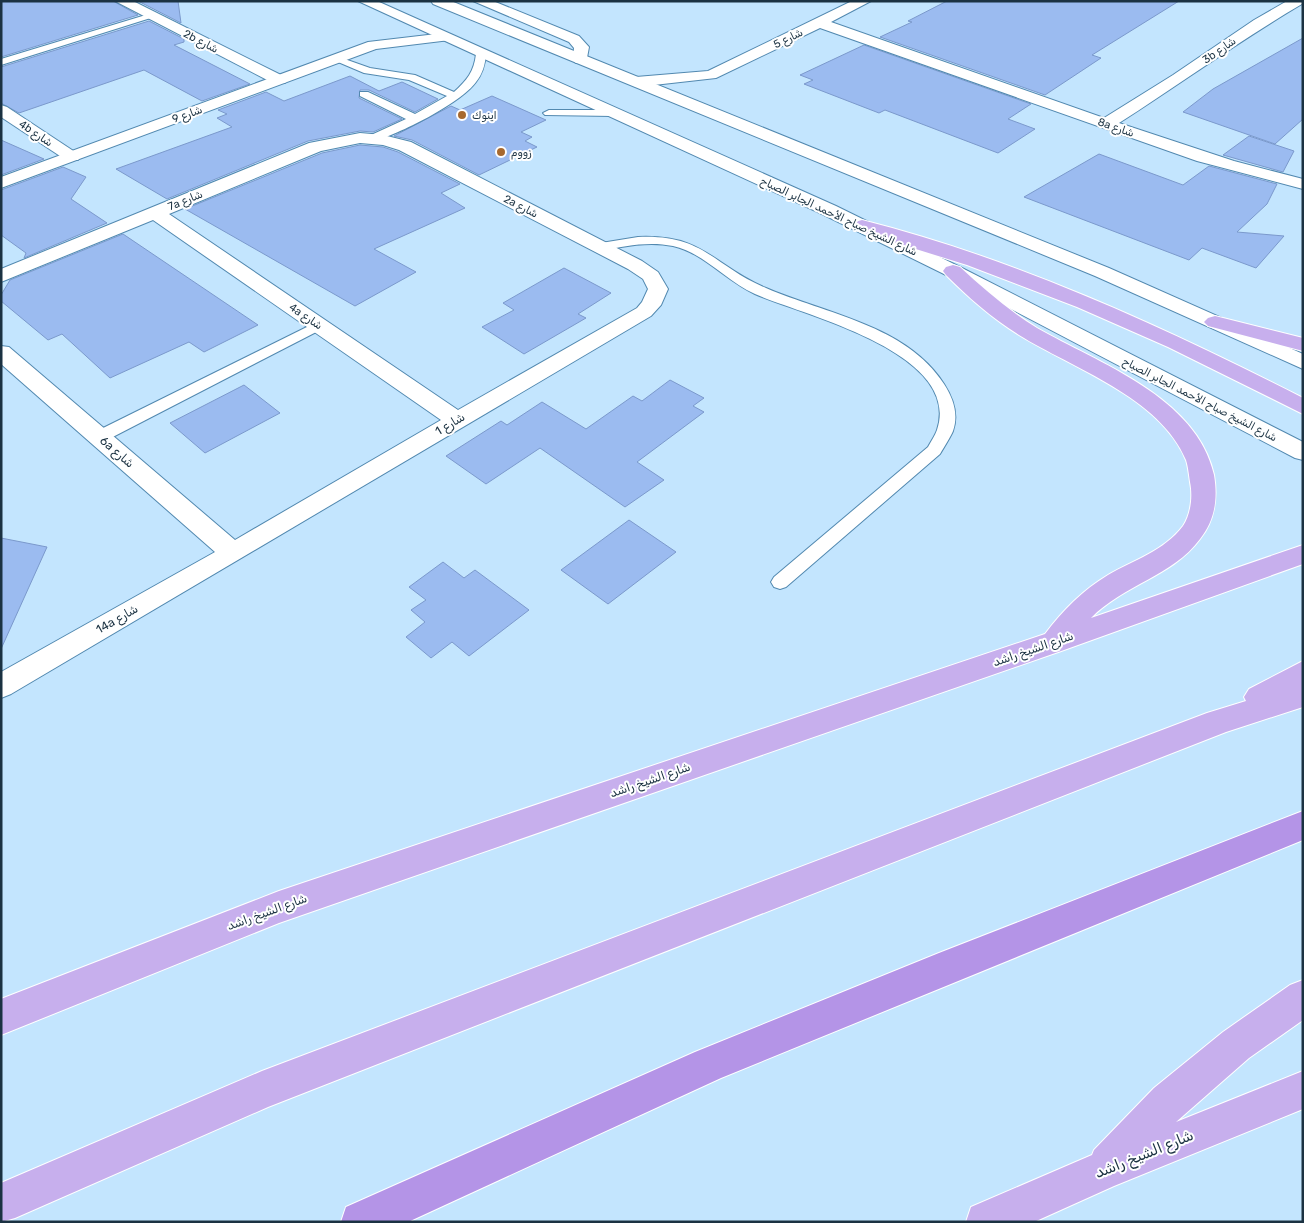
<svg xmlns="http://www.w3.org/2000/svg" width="1304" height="1223" viewBox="0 0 1304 1223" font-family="Rubik,Vazirmatn,sans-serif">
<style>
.building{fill:#9bbbf0;stroke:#7b99cc}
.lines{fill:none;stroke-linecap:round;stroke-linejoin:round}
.service-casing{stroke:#5289b0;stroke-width:2}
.minor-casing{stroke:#5289b0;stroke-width:2}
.tertiary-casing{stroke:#5289b0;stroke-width:2}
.secondary-casing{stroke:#5289b0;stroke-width:2}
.primary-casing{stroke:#fff;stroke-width:2}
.trunk-casing{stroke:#fff;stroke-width:2}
.service{fill:#fff;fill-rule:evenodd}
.minor{fill:#fff;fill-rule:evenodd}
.tertiary{fill:#fff;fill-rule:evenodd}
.secondary{fill:#fff;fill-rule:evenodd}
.primary{fill:#c7afed;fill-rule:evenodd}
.trunk{fill:#b494e7;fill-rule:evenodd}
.poi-dot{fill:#a7692f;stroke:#fff;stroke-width:2}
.labels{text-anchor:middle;stroke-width:4;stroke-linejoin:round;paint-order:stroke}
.far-street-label{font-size:11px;fill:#1b3242;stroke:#fff}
.far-poi-label{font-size:11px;fill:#1b3242;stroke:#fff;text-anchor:start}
.street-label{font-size:12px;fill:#1b3242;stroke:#fff}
.near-street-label{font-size:15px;fill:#1b3242;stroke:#fff}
</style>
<rect width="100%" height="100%" fill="#c3e5fe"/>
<g class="building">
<path d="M1 1H113L138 15 1 57Z"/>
<path d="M138 1H178L181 23Z"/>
<path d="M947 1H1179L1092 55 1101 58 1045 95 880 37 912 22 908 21Z"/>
<path d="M149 21 184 39V42L174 45 250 84 202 101 144 70 19 113 1 103V67Z"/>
<path d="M1303 38V119L1275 144 1183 112 1213 89Z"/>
<path d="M864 45 1031 104 1008 119 1035 129 998 153 885 110 879 113 804 84 813 80 800 75Z"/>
<path d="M350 76 379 91 402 82 438 99 415 112 369 90H360L359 98 402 119 373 132 360 131 308 141 167 199 116 169 232 127 217 118 227 114 218 110 266 92 284 101Z"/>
<path d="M492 96 546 120 521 132 532 137 525 141 537 147 479 175 412 140 394 136 451 106 460 110Z"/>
<path d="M1249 136 1294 151 1283 172 1223 155Z"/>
<path d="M1 140 44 159 1 175Z"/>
<path d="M360 145 383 147 398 152 460 184 441 193 465 208 374 249 416 272 355 306 185 209 322 153Z"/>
<path d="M1099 154 1183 185 1209 166 1277 184 1267 204 1237 232 1284 236 1256 268 1202 248 1189 260 1024 197Z"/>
<path d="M63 167 86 177 71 199 107 223 24 258 26 253 1 235V190Z"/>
<path d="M123 234 258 325 204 352 189 342 110 378 62 334 48 340 1 301V295L10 280Z"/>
<path d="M564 268 611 293 578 314 586 318 524 354 482 327 514 310 503 303Z"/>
<path d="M670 380 704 398 693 406 704 412 637 462 664 480 625 507 540 448 486 484 446 456 501 421 507 425 542 402 586 429 633 396 642 401Z"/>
<path d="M244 385 280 413 205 453 170 423Z"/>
<path d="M629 520 676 552 608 604 561 570Z"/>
<path d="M1 538 47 547 1 649Z"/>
<path d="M443 562 464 578 475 570 529 610 469 656 452 642 431 658 406 637 425 622 411 610 426 600 409 587Z"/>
</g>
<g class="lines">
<g class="service-casing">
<g id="service">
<path d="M149 14 157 16 1 65V59Z"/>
<path d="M481 51 486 54C485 65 483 73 476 82 461 103 398 135 373 141L369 140V136L406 119 360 96V92H368L415 114 447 96 409 80 364 73 331 59 336 56 370 68 415 75 454 92C467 80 474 72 476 54Z"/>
<path d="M549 110H613L619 113 613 116 545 115 543 113Z"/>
<path d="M638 237C705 234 713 266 766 288 826 314 906 325 944 384 953 398 959 414 953 431 950 438 944 447 940 454L786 587 780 589 774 587 771 582 774 577 928 447C931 441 935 436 937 430 963 352 802 315 755 294 726 281 704 253 673 246 649 241 624 246 601 251L594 247 601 243Z"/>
<path d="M319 321 324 322 326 325 324 328 105 441H93L91 437 93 433Z"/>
</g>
</g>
<g class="minor-casing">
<g id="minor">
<path d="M115 1H133L285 77 287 80 285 83H273Z"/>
<path d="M473 1H493L579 36 589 47 586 63H576L573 60 574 48 569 42Z"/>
<path d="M852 1H871L831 22 1104 118 1173 75 1254 20 1287 1H1303L1302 4C1239 41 1180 84 1119 123L1234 161 1303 179V189L1197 161 820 28 716 78 636 87 628 82 636 77 708 71Z"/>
<path d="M1 105 7 107 81 156 78 160H66L1 117Z"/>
<path d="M360 133 383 135 411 142 642 261 658 272 668 289 661 305 651 316 11 694 1 698V672L215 552 1 364V346L9 347 235 540 441 420 153 220 1 282V269L309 143ZM360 143 383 145 399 150 628 269 643 279 648 289 642 302 637 308 458 410 169 214 321 151Z"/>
</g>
</g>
<g class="tertiary-casing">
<path id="tertiary" d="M445 33 452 37 450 40 376 49 1 188V177L368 42Z"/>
</g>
<g class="secondary-casing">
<g id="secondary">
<path d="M358 1H377L836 206 960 267 1303 442V460L1295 458 946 275 822 214Z"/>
<path d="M431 1H451L1109 268 1303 354V369L1095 276 433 4Z"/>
</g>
</g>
<g class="primary-casing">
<g id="primary">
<path d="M862 220C1016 259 1162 326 1303 398V414L1168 347 1077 307 967 265 855 230 853 226 855 222Z"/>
<path d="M953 265 960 267C984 289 1009 311 1037 328 1098 363 1197 397 1214 475 1218 499 1215 520 1200 539 1173 576 1123 585 1091 618L1303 545V564L1064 650 279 923 1 1035V999L279 891 1045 634C1062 611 1083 590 1108 575 1134 560 1164 551 1183 526 1191 514 1193 496 1190 482 1189 475 1188 466 1186 460 1160 397 1072 368 1019 335 992 318 968 297 946 275L943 271 946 267Z"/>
<path d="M1215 316 1303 338V351L1208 326 1204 322 1208 318Z"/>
<path d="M1303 661V707L1226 732 268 1107 15 1218 1 1222V1183L262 1071 1207 713 1246 701 1244 697 1249 689Z"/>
<path d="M1303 980V1020L1249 1058 1176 1122 1303 1071V1109L1114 1186 1034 1222H966L971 1207 1092 1155 1094 1150 1154 1088 1223 1032 1290 985Z"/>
</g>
</g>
<g class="trunk-casing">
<path id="trunk" d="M1303 811V840L721 1078 408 1222H341L346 1207 695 1052 939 953Z"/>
</g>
<use href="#service" class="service"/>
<use href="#minor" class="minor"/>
<use href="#tertiary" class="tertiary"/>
<use href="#secondary" class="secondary"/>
<use href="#primary" class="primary"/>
<use href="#trunk" class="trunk"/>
</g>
<g class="poi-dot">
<circle cx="462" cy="115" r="5"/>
<circle cx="501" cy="152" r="5"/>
</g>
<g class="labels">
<g class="far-street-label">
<text transform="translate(788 38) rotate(-26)" y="4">شارع 5</text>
<text transform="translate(201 41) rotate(27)" y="4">2b شارع</text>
<text transform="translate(1219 50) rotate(-35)" y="4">3b شارع</text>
<text transform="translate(187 114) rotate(-20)" y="4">شارع 9</text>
<text transform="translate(1116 127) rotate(19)" y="4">8a شارع</text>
<text transform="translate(36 133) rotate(34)" y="4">4b شارع</text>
<text transform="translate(185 200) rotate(-22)" y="4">7a شارع</text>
<text transform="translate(521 206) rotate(27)" y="4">2a شارع</text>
<text transform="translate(839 216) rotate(25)" y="4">شارع الشيخ صباح الأحمد الجابر الصباح</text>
<text transform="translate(306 316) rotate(34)" y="4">4a شارع</text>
<text transform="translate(1200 399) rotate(27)" y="4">شارع الشيخ صباح الأحمد الجابر الصباح</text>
</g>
<g class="far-poi-label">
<text x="472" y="119">اينوك</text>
<text x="511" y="156">زووم</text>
</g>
<g class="street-label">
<text transform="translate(450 424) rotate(-31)" y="4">شارع 1</text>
<text transform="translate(117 452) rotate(41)" y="4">6a شارع</text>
<text transform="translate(117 619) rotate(-30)" y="4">14a شارع</text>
<text transform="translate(1033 649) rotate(-19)" y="4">شارع الشيخ راشد</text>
<text transform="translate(650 780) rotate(-19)" y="4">شارع الشيخ راشد</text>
<text transform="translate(267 912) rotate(-20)" y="4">شارع الشيخ راشد</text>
</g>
<g class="near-street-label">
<text transform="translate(1144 1154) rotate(-22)" y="5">شارع الشيخ راشد</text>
</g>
</g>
<rect width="1304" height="1223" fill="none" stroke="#1b3242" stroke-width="5"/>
</svg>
